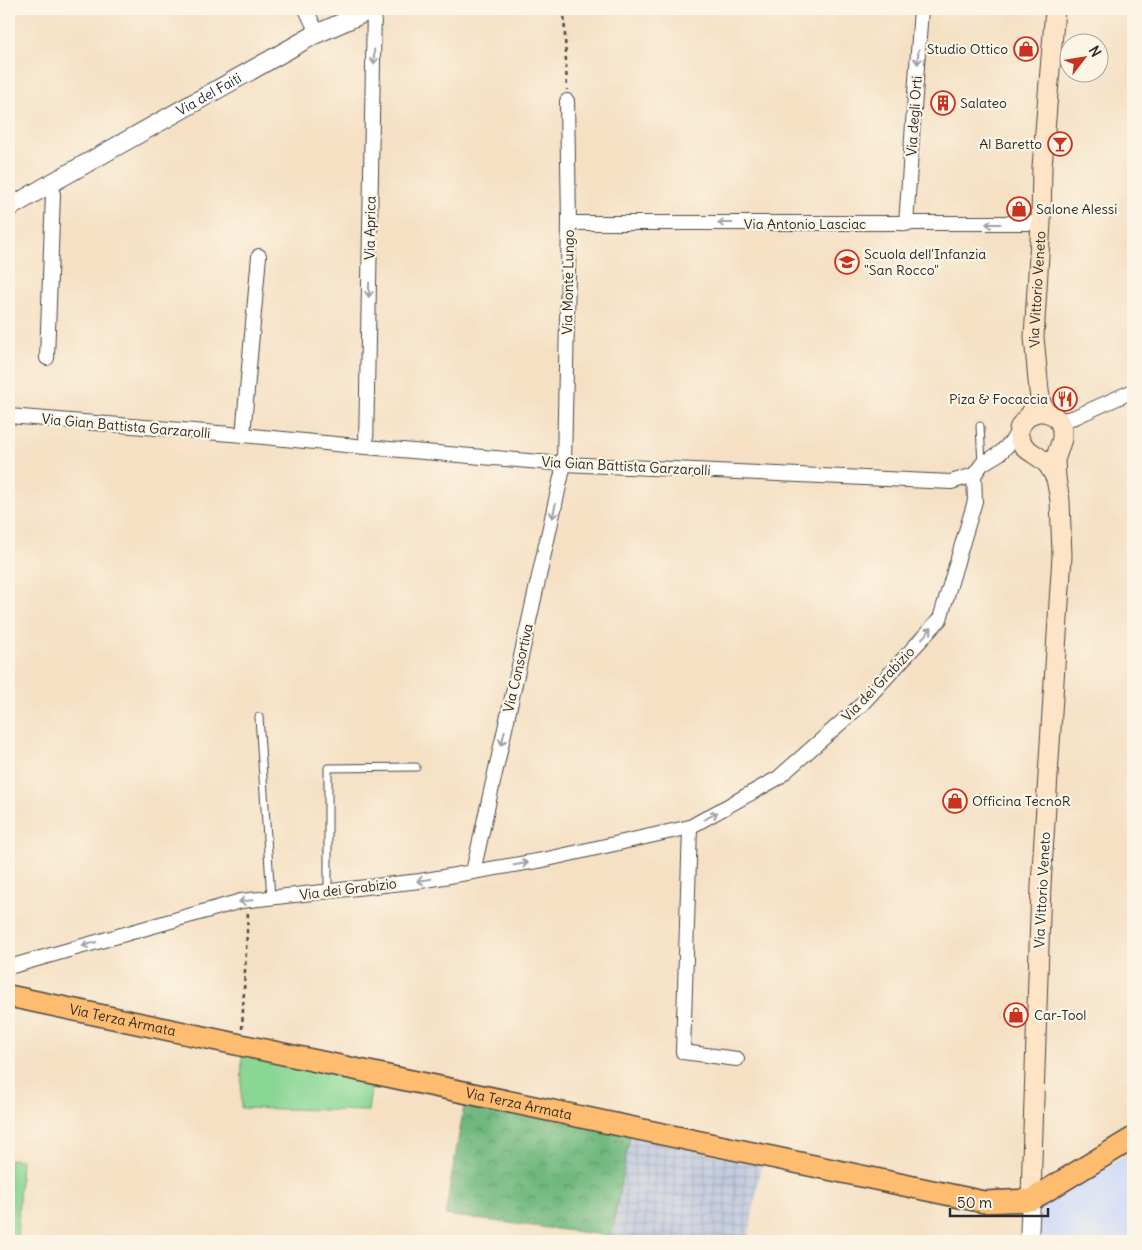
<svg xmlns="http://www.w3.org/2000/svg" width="1142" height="1250" viewBox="0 0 1142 1250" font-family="Delius,sans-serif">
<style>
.built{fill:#cedafa}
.industrial{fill:url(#industrial-grid)}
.green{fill:#8ad795;stroke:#5a8160}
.forest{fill:url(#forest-crowns);stroke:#4d7254}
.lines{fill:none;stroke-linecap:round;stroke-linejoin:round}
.service-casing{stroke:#494642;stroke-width:9}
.minor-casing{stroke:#494642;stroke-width:16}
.tertiary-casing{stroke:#494642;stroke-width:20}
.secondary-casing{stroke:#494642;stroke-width:21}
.primary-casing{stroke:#494642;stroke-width:24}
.path{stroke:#494642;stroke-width:2.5;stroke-dasharray:4 4;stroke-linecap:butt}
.service{stroke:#fff;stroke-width:7}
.minor{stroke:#fff;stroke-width:14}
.tertiary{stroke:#fff;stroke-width:18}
.secondary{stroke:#fee4c6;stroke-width:19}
.primary{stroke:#fdbc70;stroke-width:21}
.oneway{stroke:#a0a0a0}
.labels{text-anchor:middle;stroke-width:4.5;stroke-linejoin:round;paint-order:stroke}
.poi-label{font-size:14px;fill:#2b2b2b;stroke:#fcf5e5;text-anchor:start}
.street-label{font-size:14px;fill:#2b2b2b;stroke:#fcf5e5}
</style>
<defs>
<pattern id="industrial-grid" width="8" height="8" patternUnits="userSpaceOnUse" patternTransform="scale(1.25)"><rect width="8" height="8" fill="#b9c4de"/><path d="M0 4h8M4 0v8" fill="none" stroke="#979fb4"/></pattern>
<pattern id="forest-crowns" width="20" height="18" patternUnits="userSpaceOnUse" patternTransform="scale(1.25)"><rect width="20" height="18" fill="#6fb87e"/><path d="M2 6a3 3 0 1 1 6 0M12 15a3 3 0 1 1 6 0" fill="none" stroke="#5b9667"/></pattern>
</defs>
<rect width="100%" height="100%" fill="#fcf5e5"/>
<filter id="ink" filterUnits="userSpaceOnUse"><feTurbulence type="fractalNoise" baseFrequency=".02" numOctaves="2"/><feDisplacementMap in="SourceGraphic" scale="10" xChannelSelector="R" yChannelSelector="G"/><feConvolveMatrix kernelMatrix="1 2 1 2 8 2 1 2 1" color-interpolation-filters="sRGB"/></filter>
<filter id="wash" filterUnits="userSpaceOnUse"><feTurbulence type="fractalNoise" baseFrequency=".0096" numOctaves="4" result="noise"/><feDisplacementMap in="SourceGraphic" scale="20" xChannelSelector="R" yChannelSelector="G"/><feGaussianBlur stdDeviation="1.12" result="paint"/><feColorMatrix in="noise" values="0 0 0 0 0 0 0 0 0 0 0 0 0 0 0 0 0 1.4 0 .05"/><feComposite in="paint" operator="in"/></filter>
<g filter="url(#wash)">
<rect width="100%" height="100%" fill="#f5e0c4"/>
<path class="built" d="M1133 1152V1241H1038L1040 1206Z"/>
<path class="industrial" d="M630 1135 761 1165 748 1241H610Z"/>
<g class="green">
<path d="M242 1056 372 1082 368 1111 241 1108Z"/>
<path d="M9 1159 21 1160 17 1241H9Z"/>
</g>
<path class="forest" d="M465 1101 630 1135 611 1236 445 1215Z"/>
</g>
<g filter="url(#ink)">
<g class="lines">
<g class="service-casing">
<g id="service">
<path d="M980 426 982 464"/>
<path d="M259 717 271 898"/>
<path d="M328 891V768L416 767"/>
</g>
</g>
<g class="minor-casing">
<g id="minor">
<path d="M306 9 317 33"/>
<path d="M569 223H1041"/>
<path d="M906 224 921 9"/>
<path d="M47 358 53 194 48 185"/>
<path d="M9 416 243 435 366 447 564 464 951 482 974 475 982 464 1000 453 1012 441 1019 429"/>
<path d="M1059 421 1075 417 1133 391"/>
<path d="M243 435 259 256"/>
<path d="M366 447 374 9"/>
<path d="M690 827 683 1052 737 1059"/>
<path d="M473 872 564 464 569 223 567 101"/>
<path d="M9 967 241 901 420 881 543 860 690 827 778 778 861 705 940 619 975 501 974 475"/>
</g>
</g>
<g class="tertiary-casing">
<g id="tertiary">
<path id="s1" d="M9 208 48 185 314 35 373 9"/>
<path d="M1029 1241 1031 1200"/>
</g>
</g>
<g class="secondary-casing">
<g id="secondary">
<path d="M1035 406C1033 409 1031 413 1029 416 1025 420 1021 423 1019 429 1016 448 1034 452 1045 462 1050 466 1053 473 1056 479"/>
<path id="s2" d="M1045 412 1041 402 1039 391 1034 337 1041 223 1042 167 1055 9"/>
<path d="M1030 415 1037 412H1045L1053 415 1059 421 1062 429V439L1055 460 1056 479 1060 500 1062 556 1041 885 1032 1161 1031 1200"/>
</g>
</g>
<g class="primary-casing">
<g id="primary">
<path id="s3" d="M9 996 984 1202 1031 1200 1133 1138"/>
</g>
</g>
<g class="path">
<path d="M564 9 567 90"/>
<path d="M242 1029 248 912"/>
</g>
<use href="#service" class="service"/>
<use href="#minor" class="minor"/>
<use href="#tertiary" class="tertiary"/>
<use href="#secondary" class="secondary"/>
<use href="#primary" class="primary"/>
</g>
<defs><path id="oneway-shaft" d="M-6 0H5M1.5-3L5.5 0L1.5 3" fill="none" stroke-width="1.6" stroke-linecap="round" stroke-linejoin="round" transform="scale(1.25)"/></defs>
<g class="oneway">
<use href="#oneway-shaft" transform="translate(374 57) rotate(91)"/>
<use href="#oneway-shaft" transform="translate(918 57) rotate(94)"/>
<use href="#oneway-shaft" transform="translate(725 223) rotate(-180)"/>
<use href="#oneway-shaft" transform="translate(993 224) rotate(180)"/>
<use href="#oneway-shaft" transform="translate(369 290) rotate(91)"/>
<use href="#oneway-shaft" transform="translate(554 511) rotate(103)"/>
<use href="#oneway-shaft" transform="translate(927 633) rotate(-48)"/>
<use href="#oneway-shaft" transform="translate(503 738) rotate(103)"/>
<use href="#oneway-shaft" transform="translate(711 816) rotate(-29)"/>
<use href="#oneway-shaft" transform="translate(521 864) rotate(-9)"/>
<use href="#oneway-shaft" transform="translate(424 880) rotate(171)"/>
<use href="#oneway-shaft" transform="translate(246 901) rotate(172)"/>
<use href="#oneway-shaft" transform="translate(89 944) rotate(164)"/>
</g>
</g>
<defs>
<g id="shop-ring" transform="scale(1.25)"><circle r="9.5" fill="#fcf5e5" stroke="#c8321e" stroke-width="1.5"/><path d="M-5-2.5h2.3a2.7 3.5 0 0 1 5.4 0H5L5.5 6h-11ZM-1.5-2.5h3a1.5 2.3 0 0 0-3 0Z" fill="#c8321e"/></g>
<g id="building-ring" transform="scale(1.25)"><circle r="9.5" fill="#fcf5e5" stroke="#c8321e" stroke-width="1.5"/><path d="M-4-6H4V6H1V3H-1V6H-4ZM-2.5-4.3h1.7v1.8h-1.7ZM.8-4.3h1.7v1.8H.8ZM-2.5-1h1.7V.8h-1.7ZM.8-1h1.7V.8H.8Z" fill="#c8321e"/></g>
<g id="bar-ring" transform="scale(1.25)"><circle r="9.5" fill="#fcf5e5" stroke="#c8321e" stroke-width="1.5"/><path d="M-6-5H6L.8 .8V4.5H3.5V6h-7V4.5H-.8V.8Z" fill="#c8321e"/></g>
<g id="school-ring" transform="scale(1.25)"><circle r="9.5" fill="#fcf5e5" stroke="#c8321e" stroke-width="1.5"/><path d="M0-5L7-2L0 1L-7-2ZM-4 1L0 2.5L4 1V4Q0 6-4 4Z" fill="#c8321e"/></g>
<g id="restaurant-ring" transform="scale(1.25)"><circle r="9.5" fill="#fcf5e5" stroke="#c8321e" stroke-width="1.5"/><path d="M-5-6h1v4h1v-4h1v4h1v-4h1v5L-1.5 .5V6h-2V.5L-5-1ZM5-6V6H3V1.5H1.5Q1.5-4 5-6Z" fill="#c8321e"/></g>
</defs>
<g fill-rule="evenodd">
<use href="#shop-ring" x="1026" y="49"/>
<use href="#building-ring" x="943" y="103"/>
<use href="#bar-ring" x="1060" y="144"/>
<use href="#shop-ring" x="1019" y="209"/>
<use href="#school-ring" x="847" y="262"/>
<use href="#restaurant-ring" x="1065" y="399"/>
<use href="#shop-ring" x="955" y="801"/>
<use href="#shop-ring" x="1016" y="1015"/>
</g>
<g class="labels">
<g class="poi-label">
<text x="1008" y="54" text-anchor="end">Studio Ottico</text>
<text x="960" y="108">Salateo</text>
<text x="1042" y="149" text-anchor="end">Al Baretto</text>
<text x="1036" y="214">Salone Alessi</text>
<text x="864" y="259">Scuola dell'Infanzia<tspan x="864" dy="16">"San Rocco"</tspan></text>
<text x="1048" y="404" text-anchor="end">Piza &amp; Focaccia</text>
<text x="972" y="806">Officina TecnoR</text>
<text x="1034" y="1020">Car-Tool</text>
</g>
<g class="street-label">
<text dy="5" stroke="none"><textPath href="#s1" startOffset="230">Via del Faiti</textPath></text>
<text transform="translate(914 116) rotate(-86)" y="5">Via degli Orti</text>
<text x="805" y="229">Via Antonio Lasciac</text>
<text transform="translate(370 228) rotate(-89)" y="5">Via Aprica</text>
<text transform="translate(568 282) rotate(-89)" y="5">Via Monte Lungo</text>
<text dy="5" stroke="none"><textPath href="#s2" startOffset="124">Via Vittorio Veneto</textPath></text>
<text transform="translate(126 426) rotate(5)" y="5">Via Gian Battista Garzarolli</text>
<text transform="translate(626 466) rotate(3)" y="5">Via Gian Battista Garzarolli</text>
<text transform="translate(518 668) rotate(-77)" y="5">Via Consortiva</text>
<text transform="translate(878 684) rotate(-46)" y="5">Via dei Grabizio</text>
<text transform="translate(348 889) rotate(-7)" y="5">Via dei Grabizio</text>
<text transform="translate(1042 890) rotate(-87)" y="5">Via Vittorio Veneto</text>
<text dy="5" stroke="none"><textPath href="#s3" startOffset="116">Via Terza Armata</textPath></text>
<text dy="5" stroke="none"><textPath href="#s3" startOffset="521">Via Terza Armata</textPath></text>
</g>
</g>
<rect width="1142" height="1250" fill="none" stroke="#fcf5e5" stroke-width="30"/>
<g transform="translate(1084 58) rotate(59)"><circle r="24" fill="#fcf5e5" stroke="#a8a49b"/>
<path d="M0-4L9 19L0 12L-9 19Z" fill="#c8321e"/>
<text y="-8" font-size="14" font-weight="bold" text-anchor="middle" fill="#2b2b2b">N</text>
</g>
<path d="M950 1208v8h98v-8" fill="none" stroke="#2b2b2b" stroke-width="2.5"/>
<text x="957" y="1208" font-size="15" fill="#2b2b2b" stroke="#fcf5e5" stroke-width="4" paint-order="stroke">50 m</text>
</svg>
